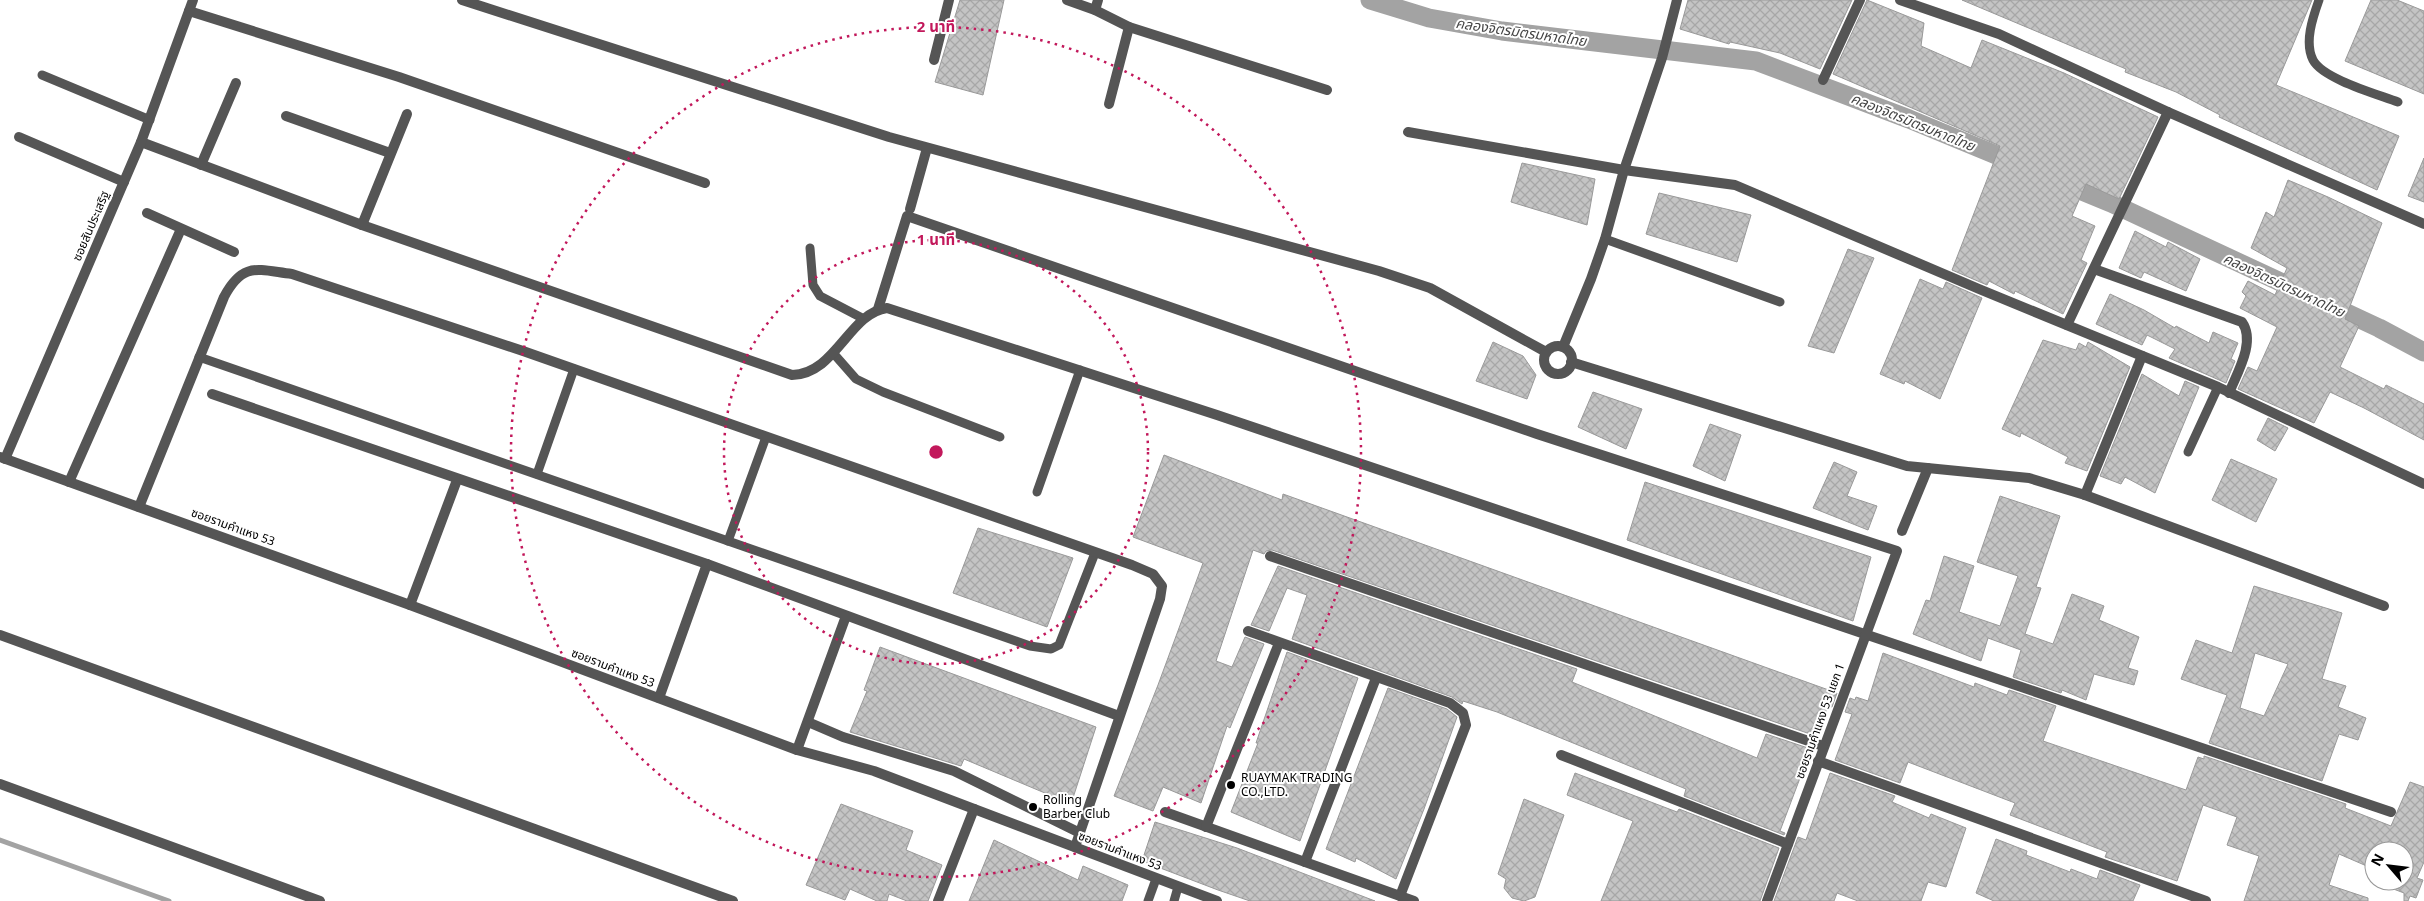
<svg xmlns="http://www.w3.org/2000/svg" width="2424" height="901" viewBox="0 0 2424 901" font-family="'Noto Sans','Noto Sans Thai',sans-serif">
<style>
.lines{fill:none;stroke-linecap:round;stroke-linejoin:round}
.stream{stroke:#a3a3a3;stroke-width:5}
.canal{stroke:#a3a3a3;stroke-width:19}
.building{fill:url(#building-cross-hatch);stroke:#999;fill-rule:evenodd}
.service{stroke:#555;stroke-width:9}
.minor{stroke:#555;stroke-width:10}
.ring{fill:none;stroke:#c2185b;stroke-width:2.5;stroke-dasharray:2.5 5}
.poi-dot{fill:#000;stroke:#fff;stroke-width:2}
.labels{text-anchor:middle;stroke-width:4;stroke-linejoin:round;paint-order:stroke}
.street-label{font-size:12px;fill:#000;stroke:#fff}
.poi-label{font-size:12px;fill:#000;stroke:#fff;text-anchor:start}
.water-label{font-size:14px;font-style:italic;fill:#444;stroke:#fff}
.centre{fill:#c2185b;stroke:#fff;stroke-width:2.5}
.ring-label{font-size:15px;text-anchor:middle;font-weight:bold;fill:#c2185b;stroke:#fff;stroke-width:4;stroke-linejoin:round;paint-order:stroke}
</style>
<defs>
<pattern id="building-cross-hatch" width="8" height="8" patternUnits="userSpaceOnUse" patternTransform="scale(1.25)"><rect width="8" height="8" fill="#c4c4c4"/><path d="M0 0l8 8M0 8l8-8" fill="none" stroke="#a7a7a7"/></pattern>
</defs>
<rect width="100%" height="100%" fill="#fff"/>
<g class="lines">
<path class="stream" d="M0 840 169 901"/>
<g class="canal">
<path d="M1370 0 1429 18 1502 31 1756 61 1909 119 2018 164"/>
<path d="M2060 182 2111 203 2379 328 2424 352"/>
</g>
</g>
<g class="building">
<path d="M960 0H1004L983 95 935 82Z"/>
<path d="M1688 0H1852L1820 69 1780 53 1730 42 1729 44 1680 29Z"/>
<path d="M1867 0 1924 23 1921 46 1971 68 1982 40 2064 73 2158 117 2119 199 2086 184 2072 216 2095 226 2081 260 2087 263 2063 314 2015 291 2014 294 1989 281 1987 285 1952 270 2000 146 1833 74Z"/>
<path d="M1962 0H2312L2276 85 2399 136 2377 190 2219 117 2220 115 2176 92 2125 72 2126 69Z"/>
<path d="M2371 0H2397L2424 11V94L2345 61Z"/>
<path d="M2424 158V202L2408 196Z"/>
<path d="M1522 163 1595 179 1587 225 1511 202Z"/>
<path d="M2288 180 2328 197 2382 223 2345 319 2359 326 2340 367 2384 389 2386 385 2424 404V440L2364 408 2330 392 2314 423 2238 389 2248 367 2257 371 2277 327 2240 308 2246 296 2242 292 2248 281 2275 295 2287 268 2251 248 2266 212 2274 217Z"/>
<path d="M1659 193 1751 215 1737 262 1646 234Z"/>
<path d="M2135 231 2166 247 2168 242 2200 259 2186 291 2144 272 2141 278 2119 268Z"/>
<path d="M1848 249 1874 258 1834 353 1808 346Z"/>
<path d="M1920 279 1943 289 1946 282 1982 298 1940 399 1905 381 1904 384 1880 374Z"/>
<path d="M2110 294 2144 310 2175 328 2176 326 2209 343 2213 332 2238 343 2231 359 2235 361 2226 383 2169 358 2175 349 2147 335 2142 345 2096 324Z"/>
<path d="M2043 340 2076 350 2079 343 2086 347 2088 342 2130 367 2087 471 2065 463 2068 457 2021 433 2020 437 2002 429Z"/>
<path d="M1493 342 1523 356 1536 375 1527 399 1476 381Z"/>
<path d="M2142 374 2179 396 2185 381 2199 387 2155 493 2125 477 2121 484 2100 476Z"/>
<path d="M1593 392 1642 409 1626 449 1578 427Z"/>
<path d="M2268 418 2288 428 2275 451 2257 440Z"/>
<path d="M1710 424 1741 435 1725 481 1693 466Z"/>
<path d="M1164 455 1282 500 1283 494 1837 693 1832 707 1828 706 1816 736 1272 550 1266 551 1264 554 1253 550 1216 661 1232 667 1245 637 1264 644 1230 728 1227 726 1201 803 1163 787 1153 811 1114 796 1158 685 1203 563 1133 537Z"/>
<path d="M2231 459 2277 479 2256 522 2212 500Z"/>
<path d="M1834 462 1857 472 1847 496 1877 506 1868 530 1813 508Z"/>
<path d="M1645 482 1871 557 1853 621 1627 540Z"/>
<path d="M2000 496 2060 516 2036 587 2041 588 2025 634 2053 644 2072 594 2104 606 2099 620 2139 637 2128 668 2138 671 2134 685 2094 674 2086 700 2062 690 2061 693 2013 677 2021 650 1988 638 1981 661 1913 634 1926 600 1930 601 1944 556 1974 566 1959 612 2000 626 2018 576 1977 562Z"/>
<path d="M978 528 1073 558 1047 627 953 593Z"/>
<path d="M1278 566 1577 669 1572 682 1757 758 1766 734 1811 749 1780 831 1785 833 1784 835 1684 796 1686 789 1497 712 1463 701 1462 704 1452 697 1292 639 1307 595 1287 588 1269 631 1251 625Z"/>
<path d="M2254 586 2342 613 2322 679 2346 686 2338 707 2366 718 2358 740 2339 734 2322 781 2209 743 2227 695 2181 679 2196 640 2232 653ZM2255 653 2288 664 2264 716 2240 708Z"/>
<path d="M880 647 1096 727 1071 804 964 759 961 766 850 732 867 691 864 690Z"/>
<path d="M1287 652 1358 678 1300 841 1231 812 1258 743H1256Z"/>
<path d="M1883 653 1974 687 1975 683 2007 695 2009 690 2056 706 2043 741 2186 790 2198 757 2204 759V756L2346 804 2345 808 2391 826 2410 782 2424 787V862L2417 878 2423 880 2416 898 2410 896 2408 901H2404V893L2375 882 2404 881V851H2374L2369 867 2339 854 2329 885 2368 898V901H2244L2259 856 2227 845 2237 817 2203 805 2177 881 2105 857 2107 852 2010 815 2015 803 1908 762 1900 783 1835 760 1852 714 1845 712 1850 698 1855 700 1856 697 1868 701Z"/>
<path d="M1388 688 1447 709 1457 717 1424 809 1396 879 1356 858 1355 862 1326 849Z"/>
<path d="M1575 773 1677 812 1679 809 1779 848 1760 901H1601L1633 821 1567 795Z"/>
<path d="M1830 773 1895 796 1892 802 1929 818 1931 814 1966 828 1946 887 1928 882 1921 901H1858L1837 893 1834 901H1774L1798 837 1806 840Z"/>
<path d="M1524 799 1564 815 1535 897 1524 901 1512 898 1504 888 1506 879 1498 874Z"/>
<path d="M841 804 913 831 906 850 942 865 928 901H907L889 894 887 901H877L850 889 845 900 806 885Z"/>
<path d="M1155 822 1237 848 1375 901H1250L1218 890 1142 861Z"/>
<path d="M1996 839 2027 851 2026 855 2070 872 2071 869 2097 879 2100 870 2140 885 2133 901H1994L1976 893Z"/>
<path d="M994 840 1078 880 1083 866 1128 885 1122 901H969Z"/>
</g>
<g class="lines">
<g class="service">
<path d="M2319 0C2313 17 2304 42 2313 60 2323 79 2377 94 2398 102"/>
<path d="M42 75 150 120"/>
<path d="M1605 239 1780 302"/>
<path d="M810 248 813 285 820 296 864 319"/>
<path d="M834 354 856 379 883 392 1000 437"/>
<path d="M199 357 1030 646 1051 649 1059 645 1095 553"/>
<path d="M2188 452 2218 387"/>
<path d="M537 474 574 369"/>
<path d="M1037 492 1080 370"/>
<path d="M728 541 766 437"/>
<path d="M1148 901 1156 879"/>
<path d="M1174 901 1178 887"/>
</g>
<g class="minor">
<path d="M462 0 889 137 1379 271 1430 288 1546 352"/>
<path d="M1067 0 1095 10 1129 27 1327 90"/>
<path d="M1900 0 1999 34 2168 112 2424 224"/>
<path d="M1095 10 1098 0"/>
<path d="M189 11 399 77 705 183"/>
<path d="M934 60 949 0"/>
<path d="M1823 80 1860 0"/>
<path d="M1109 104 1129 27"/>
<path d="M286 116 390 153"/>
<path d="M1408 132 1624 170 1735 185 1979 289 2218 387 2424 484"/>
<path d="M19 137 124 182"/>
<path d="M141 142 362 225 792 375C836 374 849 313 887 308L1217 415 2391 812"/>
<path d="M201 165 236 83"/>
<path d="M910 209 927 148"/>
<path d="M147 213 234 252"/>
<path d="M362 225 407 114"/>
<path d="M2094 269 2242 322C2256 342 2237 373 2229 393"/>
<path d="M878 309 907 216 1537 434 1897 551 1767 901"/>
<path d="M2067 325 2168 112"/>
<circle cx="1558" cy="360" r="14"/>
<path d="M1563 347 1591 279 1605 239 1624 170 1662 58 1677 0"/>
<path d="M1571 362 1907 466 2029 478 2085 495 2384 606"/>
<path d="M212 394 707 564 1119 716"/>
<path d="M0 457 410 605 797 750 874 771 1217 901"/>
<path d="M5 459 141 142 193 0"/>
<path d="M69 482 181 229"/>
<path d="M2085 495 2142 356"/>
<path d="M139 507 224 297C243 261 258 270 292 274L523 351 1132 565 1153 574 1162 586 1160 599 1075 847"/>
<path d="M1902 531 1928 468"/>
<path d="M1270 556 1823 746"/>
<path d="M410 605 457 480"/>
<path d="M1248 631 1450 703 1463 713 1466 725 1400 896"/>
<path d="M0 635 733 901"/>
<path d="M659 698 707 564"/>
<path d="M808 722 843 737 954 771 1080 833"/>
<path d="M797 750 846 616"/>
<path d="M1561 755 1788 844"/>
<path d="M1818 761 2206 901"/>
<path d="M0 784 320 901"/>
<path d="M1165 812 1414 901"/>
<path d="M1206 827 1279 643"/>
<path d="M1305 862 1376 678"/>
<path d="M938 901 974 809"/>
</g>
</g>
<g class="ring">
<circle cx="936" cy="452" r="212"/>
<circle cx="936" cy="452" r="425"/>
</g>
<g class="poi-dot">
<circle cx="1231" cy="785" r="5"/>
<circle cx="1033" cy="807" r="5"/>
</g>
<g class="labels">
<g class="street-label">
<text transform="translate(91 226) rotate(-67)" y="4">ซอยสันประเสริฐ</text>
<text transform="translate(233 527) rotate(20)" y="4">ซอยรามคำแหง 53</text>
<text transform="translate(613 668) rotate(21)" y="4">ซอยรามคำแหง 53</text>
<text transform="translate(1820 721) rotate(-70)" y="4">ซอยรามคำแหง 53 แยก 1</text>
<text transform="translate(1120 851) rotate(21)" y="4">ซอยรามคำแหง 53</text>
</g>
<g class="poi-label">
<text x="1241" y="782">RUAYMAK TRADING<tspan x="1241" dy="14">CO.,LTD.</tspan></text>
<text x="1043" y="804">Rolling<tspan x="1043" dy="14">Barber Club</tspan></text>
</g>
<g class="water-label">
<text transform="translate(1521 32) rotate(8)" y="5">คลองจิตรมิตรมหาดไทย</text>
<text transform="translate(1913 122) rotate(22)" y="5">คลองจิตรมิตรมหาดไทย</text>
<text transform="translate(2284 285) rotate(25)" y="5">คลองจิตรมิตรมหาดไทย</text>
</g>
</g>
<circle cx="936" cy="452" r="8" class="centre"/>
<g class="ring-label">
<text x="936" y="32">2 นาที</text>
<text x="936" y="245">1 นาที</text>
</g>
<g transform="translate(2389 866) rotate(298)"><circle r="24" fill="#ffffff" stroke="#999999"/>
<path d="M0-4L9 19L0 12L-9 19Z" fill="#000000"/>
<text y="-8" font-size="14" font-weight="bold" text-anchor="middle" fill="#000000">N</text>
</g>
</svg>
